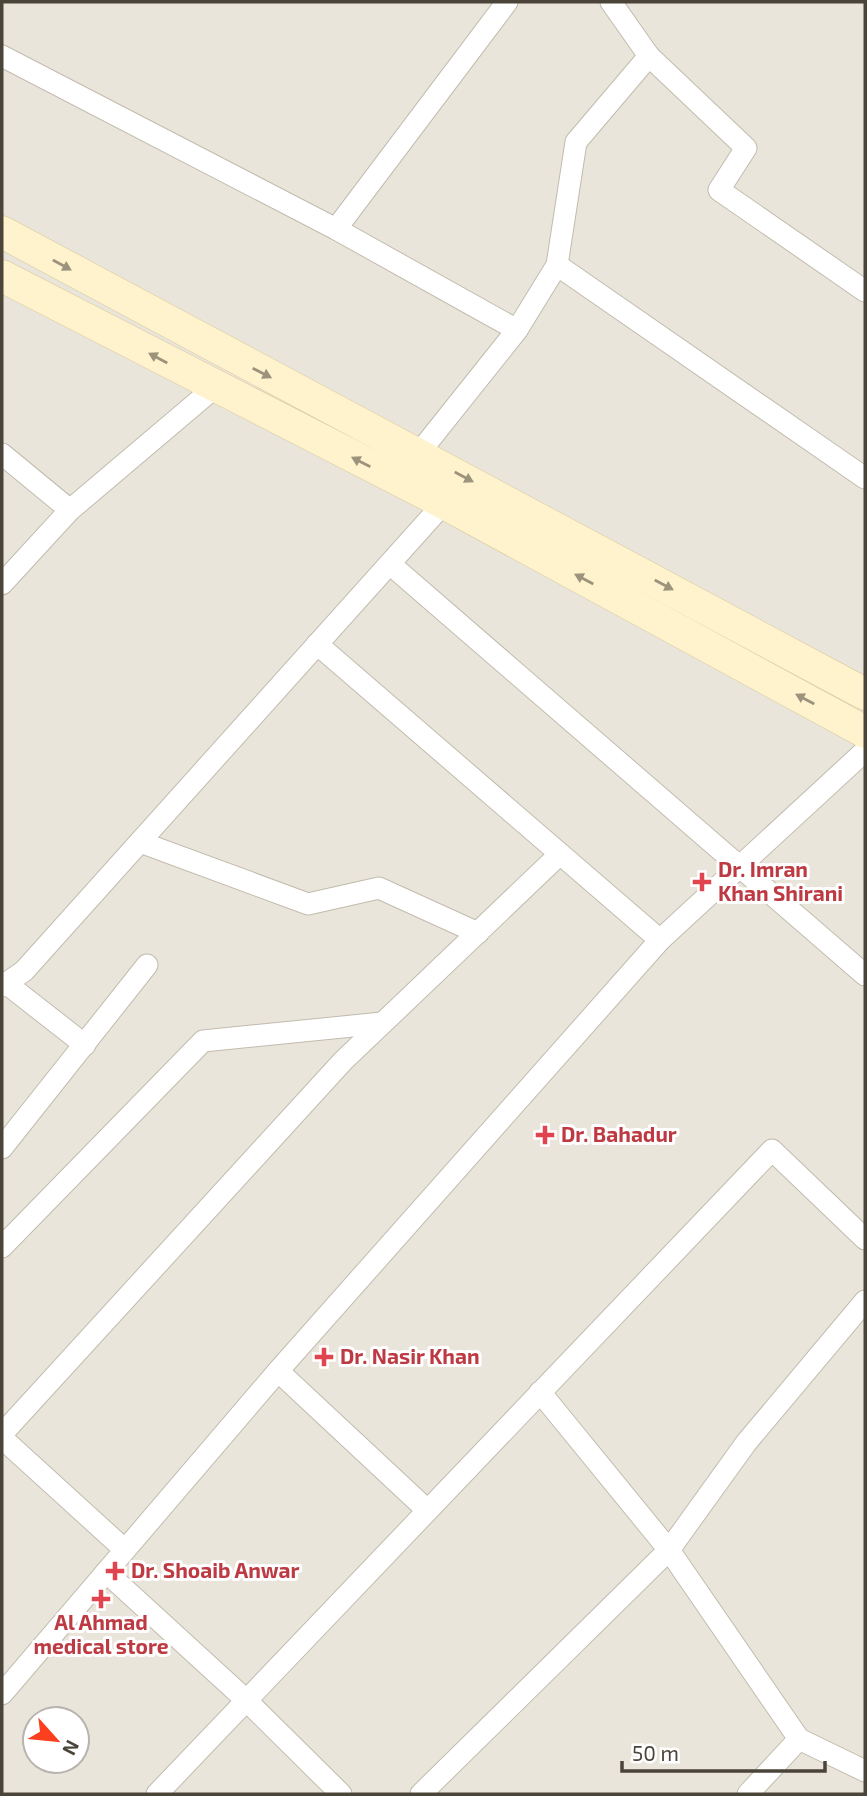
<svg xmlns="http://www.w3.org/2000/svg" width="867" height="1796" viewBox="0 0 867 1796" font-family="'Exo 2',sans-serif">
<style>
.residential{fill:#eae5da;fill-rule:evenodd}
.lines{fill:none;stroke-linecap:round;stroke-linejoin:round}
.minor-casing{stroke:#c2bbae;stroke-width:23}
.secondary-casing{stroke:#d6c79b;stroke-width:33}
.minor{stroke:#fff;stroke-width:21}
.secondary{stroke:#fff3cd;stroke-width:32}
.oneway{fill:#9c937c}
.health-dot{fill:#e0444e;stroke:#fff;stroke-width:2.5}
.labels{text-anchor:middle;stroke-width:6;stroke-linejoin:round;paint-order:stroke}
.health-label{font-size:21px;font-weight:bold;fill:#be3a42;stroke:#fff;text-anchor:start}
</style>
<rect width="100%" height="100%" fill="#f6f3ec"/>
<path class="residential" d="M2 2H865V1794H2ZM35 1719H77V1761H35Z"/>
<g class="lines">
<g class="minor-casing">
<g id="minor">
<path d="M611 2 649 56 746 148 719 190 865 291"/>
<path d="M2 56 336 229 507 2"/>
<path d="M336 229 517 330"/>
<path d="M557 265 865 478"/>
<path d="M2 454 70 510"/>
<path d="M411 463 517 330 557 265 576 142 649 56"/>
<path d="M390 564 865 975"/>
<path d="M2 584 70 510 214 388"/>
<path d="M140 842 308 904 379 888 478 933"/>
<path d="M660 940 865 751"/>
<path d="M7 984 85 1045"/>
<path d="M2 986 24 971 444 503"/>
<path d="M2 1148 147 965"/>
<path d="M2 1247 203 1041 382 1023"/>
<path d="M278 1371 427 1510"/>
<path d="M540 1392 669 1550 746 1443 865 1301"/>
<path d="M2 1434 343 1061 560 854"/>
<path d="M2 1438 125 1550"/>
<path d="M106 1572 246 1700 341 1794"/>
<path d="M2 1694 278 1371 660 940 317 644"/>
<path d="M157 1794 772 1150 865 1239"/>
<path d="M421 1794 669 1550 799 1739 865 1771"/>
<path d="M748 1794 799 1739"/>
</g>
</g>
<g class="secondary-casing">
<g id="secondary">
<path d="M2 232 865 694"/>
<path d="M2 276 444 503 865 732"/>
</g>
</g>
<use href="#minor" class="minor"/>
<use href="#secondary" class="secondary"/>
</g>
<defs><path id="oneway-solid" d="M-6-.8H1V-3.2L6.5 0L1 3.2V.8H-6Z" transform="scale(1.75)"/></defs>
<g class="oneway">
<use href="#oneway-solid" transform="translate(62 265) rotate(29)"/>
<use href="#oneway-solid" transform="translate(158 358) rotate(-152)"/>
<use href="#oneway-solid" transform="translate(262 373) rotate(27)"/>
<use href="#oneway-solid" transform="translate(361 462) rotate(-153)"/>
<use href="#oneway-solid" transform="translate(464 477) rotate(28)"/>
<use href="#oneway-solid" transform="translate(584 579) rotate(-152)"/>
<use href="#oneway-solid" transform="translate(664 585) rotate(28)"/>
<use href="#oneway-solid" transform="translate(805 699) rotate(-152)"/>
</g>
<g class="health-dot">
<path d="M698.5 871.5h7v7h7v7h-7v7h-7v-7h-7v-7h7z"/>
<path d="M541.5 1124.5h7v7h7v7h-7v7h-7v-7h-7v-7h7z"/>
<path d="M320.5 1346.5h7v7h7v7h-7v7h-7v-7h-7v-7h7z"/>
<path d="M111.5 1560.5h7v7h7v7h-7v7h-7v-7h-7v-7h7z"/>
<path d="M97.5 1588.5h7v7h7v7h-7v7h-7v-7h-7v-7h7z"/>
</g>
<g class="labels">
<g class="health-label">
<text x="718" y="877">Dr. Imran<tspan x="718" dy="24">Khan Shirani</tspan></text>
<text x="561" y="1142">Dr. Bahadur</text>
<text x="340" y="1364">Dr. Nasir Khan</text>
<text x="131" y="1578">Dr. Shoaib Anwar</text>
<text x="101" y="1630" text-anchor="middle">Al Ahmad<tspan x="101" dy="24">medical store</tspan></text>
</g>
</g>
<rect width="867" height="1796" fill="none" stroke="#4b4439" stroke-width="7"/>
<g transform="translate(56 1740) rotate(117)"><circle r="33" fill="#ffffff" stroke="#b7b4b0" stroke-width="2"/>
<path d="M0-5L12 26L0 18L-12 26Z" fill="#fc3f1d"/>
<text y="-10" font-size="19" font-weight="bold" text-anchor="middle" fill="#4b4439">N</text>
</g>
<path d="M622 1761v10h203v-10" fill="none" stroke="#4b4439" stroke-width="3.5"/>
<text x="632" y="1761" font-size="21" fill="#4b4439" stroke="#ffffff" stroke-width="5" paint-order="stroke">50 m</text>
</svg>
